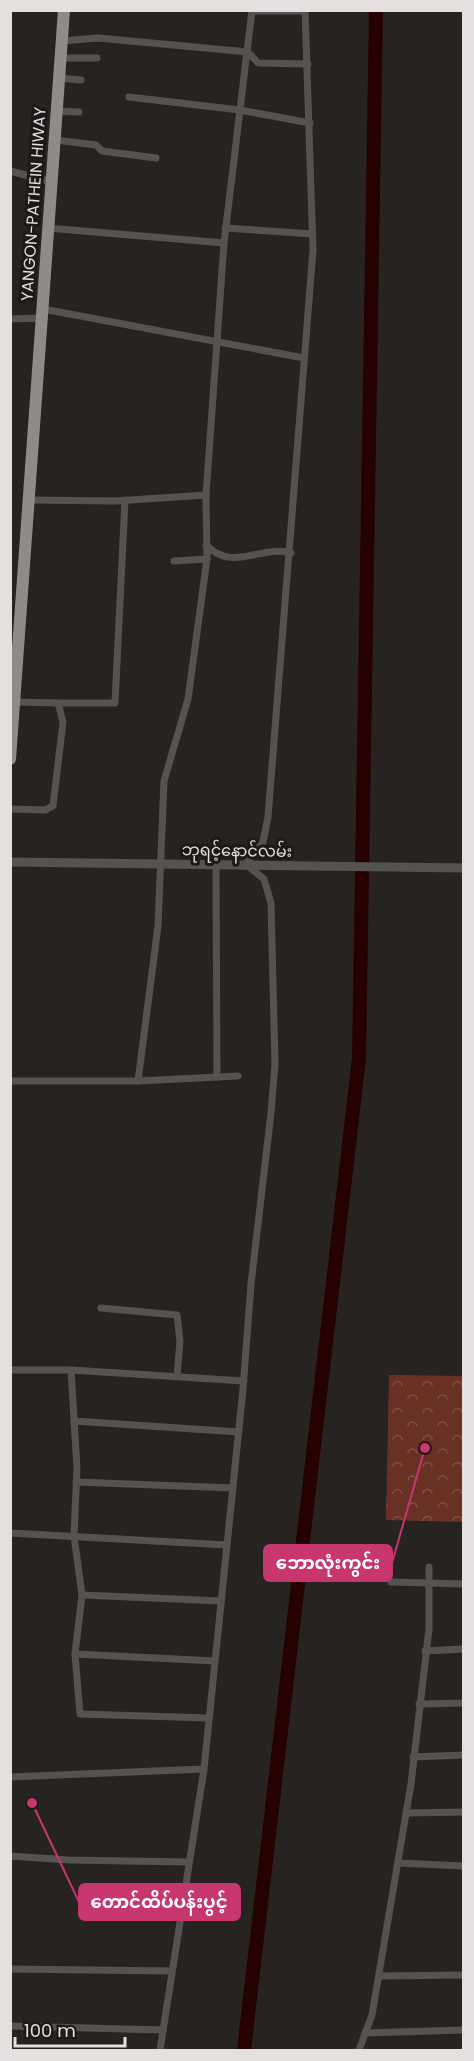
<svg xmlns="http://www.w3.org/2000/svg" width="474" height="2061" viewBox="0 0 474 2061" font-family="Poppins,'Noto Sans Myanmar',sans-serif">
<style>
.park{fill:url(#park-crowns)}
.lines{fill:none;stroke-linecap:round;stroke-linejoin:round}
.river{stroke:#250200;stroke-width:14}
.minor{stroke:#555352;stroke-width:7}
.tertiary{stroke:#555352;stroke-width:9}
.trunk{stroke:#908a89;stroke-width:12}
.labels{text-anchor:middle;stroke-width:6;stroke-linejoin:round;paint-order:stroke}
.street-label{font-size:16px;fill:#e4e0e0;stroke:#1e1918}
.leader{fill:none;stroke:#c7366f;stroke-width:2}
.callout-dot{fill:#c7366f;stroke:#1e1918;stroke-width:2}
.callout{fill:#c7366f;stroke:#c7366f;stroke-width:2}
.callout-label{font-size:18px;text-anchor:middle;font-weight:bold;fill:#fff}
</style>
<defs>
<pattern id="park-crowns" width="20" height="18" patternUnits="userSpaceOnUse" patternTransform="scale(1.5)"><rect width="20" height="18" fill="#693124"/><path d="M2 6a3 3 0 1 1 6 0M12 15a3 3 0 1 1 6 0" fill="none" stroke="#7e4f44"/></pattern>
</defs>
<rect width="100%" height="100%" fill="#272321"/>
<path class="park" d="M389 1375 463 1376V1522L386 1520Z"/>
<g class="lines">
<path class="river" d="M244 2050 359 1058 376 10"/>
<g class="minor">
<path d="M252 11H305"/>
<path d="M62 41 98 38 248 52 258 63 308 64"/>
<path d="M60 58H97"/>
<path d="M59 78 81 80"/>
<path d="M129 97 240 110 310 123"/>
<path d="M57 111 79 112"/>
<path d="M55 140 96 145 102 151 156 158"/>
<path d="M10 171 52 182"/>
<path d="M48 228 224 243"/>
<path d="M225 228 313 234"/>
<path d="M43 309 304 358"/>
<path d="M10 319 42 318"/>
<path d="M29 500 115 501 206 495"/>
<path d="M206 545C233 573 262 544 291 553"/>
<path d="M174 561 207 559"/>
<path d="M58 703H115L125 500"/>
<path d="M10 809 45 810 53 806 63 722 58 703 15 702"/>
<path d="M216 865 217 1077"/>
<path d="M244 866 263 842 268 817 313 250 305 10"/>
<path d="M10 1081H138L238 1076"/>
<path d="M138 1081 158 926 164 781 188 699 207 559 206 495 224 243 252 10"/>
<path d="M101 1308 177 1315 180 1341 177 1376"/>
<path d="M10 1370H71L244 1381"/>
<path d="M71 1370 77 1468 74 1536 82 1595 75 1654 80 1714 209 1718"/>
<path d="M74 1421 239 1432"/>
<path d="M76 1482 233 1488"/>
<path d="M10 1533 227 1545"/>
<path d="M391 1582 464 1584"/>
<path d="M82 1595 221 1601"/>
<path d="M425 1651 464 1649"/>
<path d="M75 1654 215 1661"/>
<path d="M419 1704 464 1703"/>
<path d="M413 1757 464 1755"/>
<path d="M10 1777 204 1769"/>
<path d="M406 1813 464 1812"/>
<path d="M10 1856 69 1860 188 1862"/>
<path d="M399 1863 464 1866"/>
<path d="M10 1969 171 1971"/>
<path d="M379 1976 464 1975"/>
<path d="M10 2026 163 2030"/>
<path d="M365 2033 464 2030"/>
<path d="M160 2050 204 1769 243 1389 251 1284 271 1113 275 1064 271 903 264 879 248 866"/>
<path d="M359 2050 372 2015 411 1784 429 1629V1567"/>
</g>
<path class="tertiary" d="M10 862 464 868"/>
<path class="trunk" d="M10 759 64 10"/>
</g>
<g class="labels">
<g class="street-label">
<text transform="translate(33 204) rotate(-86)" y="6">YANGON-PATHEIN HIWAY</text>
<text transform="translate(237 850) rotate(1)" y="6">ဘုရင့်နောင်လမ်း</text>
</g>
</g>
<path class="leader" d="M425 1448L392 1563M32 1803L79 1902"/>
<g class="callout-dot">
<circle cx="425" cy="1448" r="6"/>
<circle cx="32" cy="1803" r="6"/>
</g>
<g class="callout">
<rect x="264" y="1545" width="128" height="36" rx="6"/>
<rect x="79" y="1884" width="161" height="36" rx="6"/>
</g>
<g class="callout-label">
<text x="328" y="1569">ဘောလုံးကွင်း</text>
<text x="159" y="1908">တောင်ထိပ်ပန်းပွင့်</text>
</g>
<rect width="474" height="2061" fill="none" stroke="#e4e0e0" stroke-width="24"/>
<path d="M15 2037v9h110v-9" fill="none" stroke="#e4e0e0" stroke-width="3"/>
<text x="24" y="2037" font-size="18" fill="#e4e0e0" stroke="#1e1918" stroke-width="4.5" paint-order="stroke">100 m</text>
</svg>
